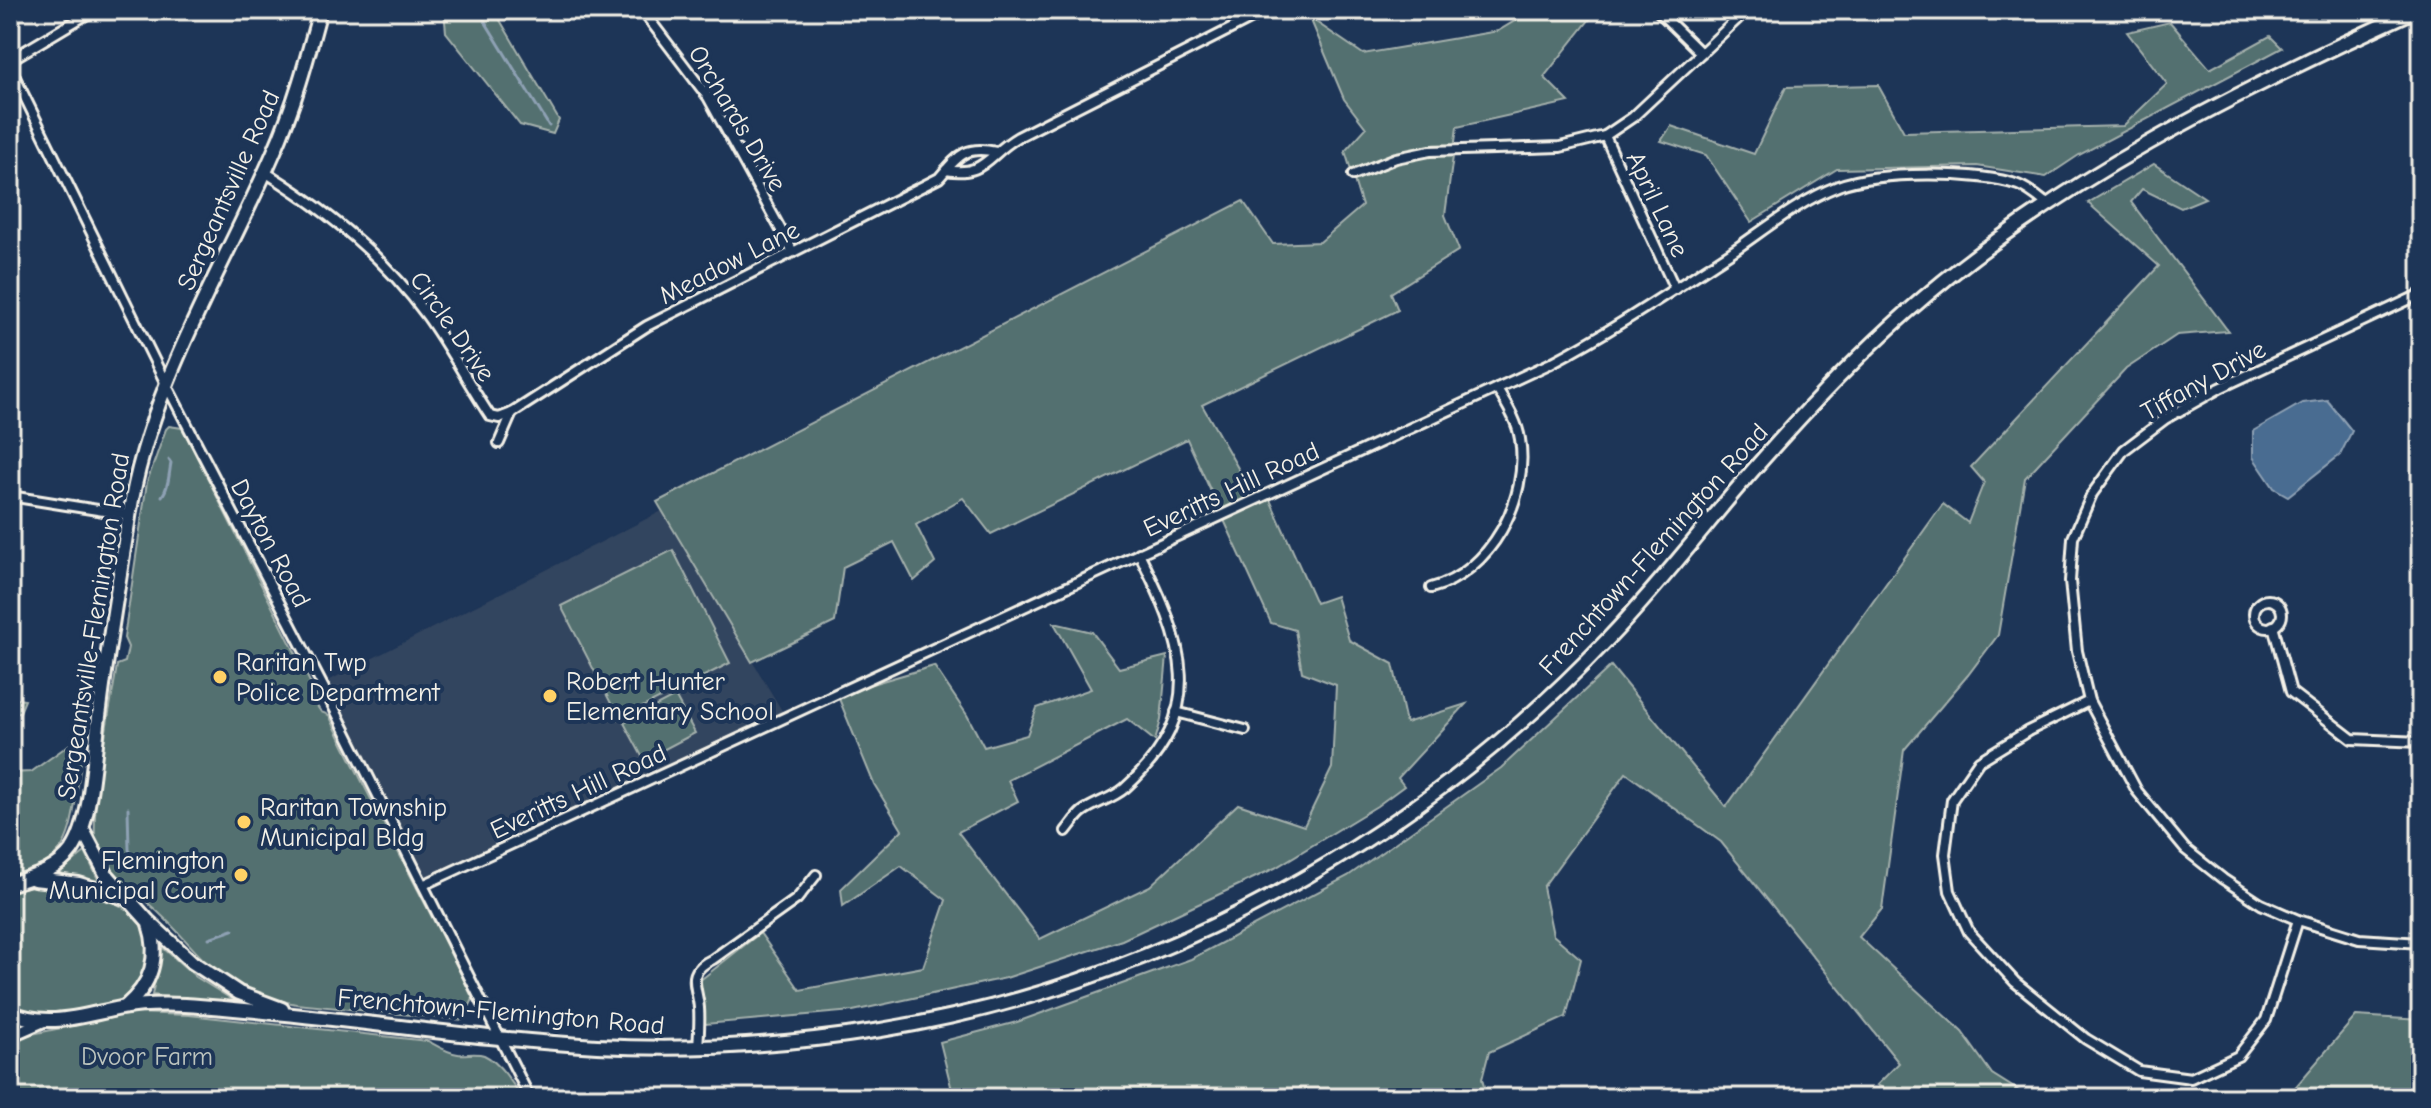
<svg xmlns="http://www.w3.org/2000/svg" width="2431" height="1108" viewBox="0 0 2431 1108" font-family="'Comic Neue',sans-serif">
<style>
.built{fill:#32445e}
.green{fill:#53706f;stroke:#a4b0ac;stroke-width:2}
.water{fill:#4a6c91;stroke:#8ea1b4;stroke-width:2}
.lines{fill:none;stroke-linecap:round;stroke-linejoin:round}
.stream{stroke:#8ea1b4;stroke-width:3}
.minor-casing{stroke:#f4f1e8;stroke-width:14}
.tertiary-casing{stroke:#f4f1e8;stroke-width:16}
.secondary-casing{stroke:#f4f1e8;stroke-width:18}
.minor{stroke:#1d3557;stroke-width:8}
.tertiary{stroke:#1d3557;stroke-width:10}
.secondary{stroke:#1d3557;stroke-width:12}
.poi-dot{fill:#ffd166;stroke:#1d3557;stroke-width:3}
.labels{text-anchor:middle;stroke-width:8;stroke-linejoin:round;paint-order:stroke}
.street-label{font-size:26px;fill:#f4f1e8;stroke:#1d3557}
.poi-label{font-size:26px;fill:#f4f1e8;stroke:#1d3557;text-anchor:start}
.park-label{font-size:26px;fill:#bcc4be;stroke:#1d3557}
</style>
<rect width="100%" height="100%" fill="#1d3557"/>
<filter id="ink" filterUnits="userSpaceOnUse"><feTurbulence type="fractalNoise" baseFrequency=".0125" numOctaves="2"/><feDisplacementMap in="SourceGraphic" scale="16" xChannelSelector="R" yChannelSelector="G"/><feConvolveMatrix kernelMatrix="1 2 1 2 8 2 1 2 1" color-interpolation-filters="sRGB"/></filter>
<g filter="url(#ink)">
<path class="built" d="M662 511 784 714 432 877 416 872 322 684Z"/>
<g class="green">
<path d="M444 10H494L559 120 553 134 520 125 446 32Z"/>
<path d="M1533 10H1597L1544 77 1569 102 1457 127 1445 215 1459 250 1391 293 1398 310 1202 405 1255 498 1267 493 1316 603 1336 596 1349 640 1393 664 1406 723 1466 704 1398 778 1404 786 1377 806 1275 868 1122 940 1006 978 853 1011 705 1024 694 985 760 933 800 990 923 967 946 900 901 866 843 906 841 889 902 830 874 784 837 694 934 666 967 715 984 747 1027 735 1037 708 1091 689 1054 623 1092 632 1119 668 1167 656 1161 720 1155 741 1127 719 1008 780 1018 801 958 832 1040 939 1150 886 1238 804 1304 826 1332 768 1336 685 1302 672 1295 630 1271 623 1187 439 991 534 963 498 916 525 935 563 914 581 894 542 843 567 835 622 752 662 657 502 1243 201 1273 244 1320 242 1362 206 1345 151 1366 128 1344 99 1310 18 1363 54 1498 31Z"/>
<path d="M2170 22 2210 69 2270 36 2282 48 2079 155 2046 177 1977 166 1837 169 1751 222 1706 155 1661 141 1671 126 1754 154 1786 87 1878 85 1904 132 2123 126 2167 84 2127 32Z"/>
<path d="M2154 164 2205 198 2181 208 2142 189 2131 202 2228 331 2177 335 2126 369 2025 478 1998 635 1968 675 1904 750 1882 909 1859 937 1962 1032 1992 1074 2030 1098H1901L1877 1085 1899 1063 1721 842 1626 773 1543 887 1553 935 1581 959 1566 1017 1489 1052 1482 1079 1487 1098H954L940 1042 1017 1022 1191 959 1348 876 1501 768 1611 666 1726 807 1943 504 1968 523 1984 482 1971 467 2159 266 2088 203Z"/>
<path d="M169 426 182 428 189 441 318 698 315 703 321 712 329 715C375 811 427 904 473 999L463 1020 296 1004C272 999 249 992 228 979 202 963 183 935 161 915 144 898 105 871 97 849 87 818 112 702 117 665L125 662 128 647 124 638 147 482 166 429Z"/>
<path d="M673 550 730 663 619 719 561 606Z"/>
<path d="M10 627 17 699 25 700 20 712 13 716 10 715V708L12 707Z"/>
<path d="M675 696 695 733 644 760 624 723Z"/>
<path d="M84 734C82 755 79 776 76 797 69 846 61 864 10 876V773L31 772Z"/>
<path d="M85 852 99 881 60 873V872Z"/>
<path d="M32 886C63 887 101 892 127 910 155 929 155 974 128 995 112 1007 89 1010 70 1012 49 1015 28 1016 10 1004V891Z"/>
<path d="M162 947 196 977 241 1005 152 995Z"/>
<path d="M135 1013 189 1015 428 1041C437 1046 448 1053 458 1054 466 1055 476 1052 484 1055 499 1062 514 1084 521 1098H10V1043L27 1035Z"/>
<path d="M2356 1016 2421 1020V1098H2286Z"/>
</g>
<path class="water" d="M2327 400 2352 431 2340 455 2288 496 2274 488 2253 457V431L2302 403Z"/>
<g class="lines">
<g class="stream">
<path d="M478 10 549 126"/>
<path d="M162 496C169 488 169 473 171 463L169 460"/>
<path d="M128 808 129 849 132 864"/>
<path d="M209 938 233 930"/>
</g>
<g class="minor-casing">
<g id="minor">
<path d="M642 10 708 97 793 252"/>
<path d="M1657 10 1701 53"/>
<path d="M10 60 94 10"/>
<path d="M10 67 166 384 331 702 530 1098"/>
<path d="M1605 136 1675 289"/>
<path d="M946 170C985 177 987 155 1018 137L1268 10"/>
<path d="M265 172C325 209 385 258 427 316 450 348 468 383 490 416L499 418 512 413 647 326 939 178C958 156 965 145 996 152"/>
<path d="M1353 175 1396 158 1430 151 1560 147 1605 136 1633 117 1747 10"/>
<path d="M2421 294 2220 388 2165 419 2124 450 2092 494 2073 538 2070 581 2077 651 2089 701 2137 791 2185 849 2223 879 2261 904 2298 920 2359 939 2421 943"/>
<path d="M499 443 512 413"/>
<path d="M10 496 129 515"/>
<path d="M1431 588C1490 573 1530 499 1520 439 1517 420 1506 404 1497 388"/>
<circle cx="2268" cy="614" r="14"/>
<path d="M2421 614V616"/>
<path d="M2273 626 2291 692 2352 739 2421 742"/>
<path d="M2089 701 2028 731 1979 761 1952 800 1945 854 1950 891 1969 932 2015 982 2086 1039 2139 1071 2191 1078 2238 1056 2266 1020 2298 920"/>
<path d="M1176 712 1245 730"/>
<path d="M1066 831C1071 825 1076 817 1082 812 1096 802 1112 799 1125 788 1211 711 1183 641 1139 553"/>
<path d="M423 885 1549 364C1612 331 1670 292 1730 253 1764 230 1799 201 1838 186 1876 171 1979 171 2018 185 2029 189 2039 198 2048 205"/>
<path d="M698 1047C699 1034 700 1021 699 1008 697 984 685 972 713 959L797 899 816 875"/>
</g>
</g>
<g class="tertiary-casing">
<path id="tertiary" d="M10 1036 44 1021"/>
</g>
<g class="secondary-casing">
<g id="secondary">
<path d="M83 830 106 874 148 921 192 962 239 993 282 1009"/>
<path d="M34 879 79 884 125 898"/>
<path d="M10 884C33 877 57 871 72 850 93 820 94 746 100 709 108 645 119 581 129 517 149 386 221 274 273 154 294 107 307 59 320 10"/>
<path d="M125 1007C152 984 160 957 149 924"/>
<path d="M10 1012C47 1029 84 1015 121 1008 142 1004 164 1004 185 1005 322 1014 459 1038 597 1046 692 1051 787 1045 881 1030 1159 985 1416 841 1609 638 1654 591 1694 540 1735 491 1789 428 1844 368 1906 313 2052 183 2239 90 2416 10"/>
</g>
</g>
<use href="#minor" class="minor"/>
<use href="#tertiary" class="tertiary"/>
<use href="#secondary" class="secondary"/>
</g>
</g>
<g class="poi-dot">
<circle cx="220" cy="677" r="8"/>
<circle cx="550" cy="696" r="8"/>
<circle cx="244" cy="822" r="8"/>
<circle cx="241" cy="875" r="8"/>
</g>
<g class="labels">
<g class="street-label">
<text transform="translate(738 118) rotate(59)" y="9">Orchards Drive</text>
<text transform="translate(228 190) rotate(-66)" y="9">Sergeantsville Road</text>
<text transform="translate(1658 204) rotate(65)" y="9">April Lane</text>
<text transform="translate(729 262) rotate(-27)" y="9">Meadow Lane</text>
<text transform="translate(453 326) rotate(55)" y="9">Circle Drive</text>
<text transform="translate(2203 380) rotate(-29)" y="9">Tiffany Drive</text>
<text transform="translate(1231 489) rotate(-25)" y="9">Everitts Hill Road</text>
<text transform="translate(271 543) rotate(62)" y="9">Dayton Road</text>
<text transform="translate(1653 549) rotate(-48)" y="9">Frenchtown-Flemington Road</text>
<text transform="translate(93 626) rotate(-81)" y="9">Sergeantsville-Flemington Road</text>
<text transform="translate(578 791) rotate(-25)" y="9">Everitts Hill Road</text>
<text transform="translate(501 1011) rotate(5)" y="9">Frenchtown-Flemington Road</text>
</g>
<g class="poi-label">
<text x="236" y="671">Raritan Twp<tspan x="236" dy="30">Police Department</tspan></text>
<text x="566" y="690">Robert Hunter<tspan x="566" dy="30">Elementary School</tspan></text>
<text x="260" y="816">Raritan Township<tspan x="260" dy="30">Municipal Bldg</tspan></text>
<text x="225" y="869" text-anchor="end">Flemington<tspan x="225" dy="30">Municipal Court</tspan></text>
</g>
<g class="park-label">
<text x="147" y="1065">Dvoor Farm</text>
</g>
</g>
<rect width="2431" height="1108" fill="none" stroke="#1d3557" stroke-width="40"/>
<rect x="20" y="20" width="2391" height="1068" fill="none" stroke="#f4f1e8" stroke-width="3" filter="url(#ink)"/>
</svg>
